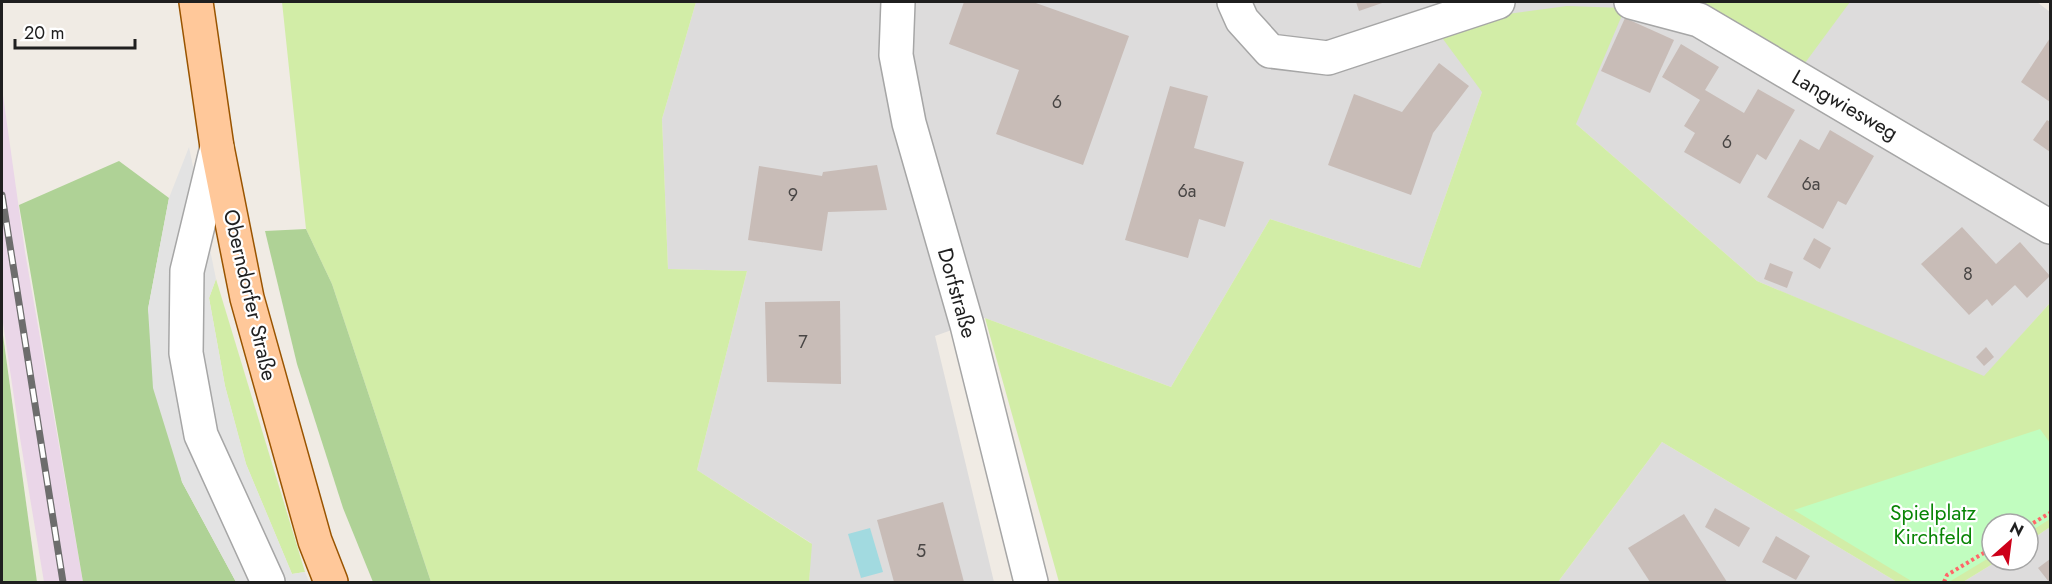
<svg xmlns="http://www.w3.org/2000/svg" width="2052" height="584" viewBox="0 0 2052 584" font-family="Jost,sans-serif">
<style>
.residential{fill:#dddcdc}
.industrial{fill:#ead6e8}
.grass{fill:#d2eda7}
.forest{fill:#afd296}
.park{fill:#c1fdbf}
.parking{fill:#e3e3e3}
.water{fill:#a2dae0}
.building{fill:#c8bcb7}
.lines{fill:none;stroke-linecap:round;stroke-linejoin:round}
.minor-casing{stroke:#a6a6a6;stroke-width:36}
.major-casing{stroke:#995400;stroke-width:36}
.path{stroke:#ff6669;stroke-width:4;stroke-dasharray:3 3;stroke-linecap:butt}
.minor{stroke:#fff;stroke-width:33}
.major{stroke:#ffc89a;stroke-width:33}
.rail-casing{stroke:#6d6d6d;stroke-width:7}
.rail{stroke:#fff;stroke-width:4.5;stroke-dasharray:14;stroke-linecap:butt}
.labels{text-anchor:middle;stroke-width:4.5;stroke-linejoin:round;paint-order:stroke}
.number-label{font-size:18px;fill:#494645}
.street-label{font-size:21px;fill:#1f1f1f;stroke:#fff}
.park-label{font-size:21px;fill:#098505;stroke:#fff}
</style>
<rect width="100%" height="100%" fill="#f0ebe4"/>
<g class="residential">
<path d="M696 2H2037L2050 12V303L1984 377 1757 281 1576 124 1482 92 1420 268 1270 219 1171 387 985 318 935 336 994 582H809L811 543 697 470 747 271 668 269 662 119Z"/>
<path d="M1662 442 1897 582H1558Z"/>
<path d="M2050 527V582H1963L1999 560H2028V542Z"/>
</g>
<path class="industrial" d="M2 88 25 252 83 582H44L20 438 2 316Z"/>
<g class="grass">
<path d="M282 2H696L662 119 668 269 747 271 697 470 812 544 809 582H431L332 284 306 229Z"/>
<path d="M1686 2H1850L1802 67Z"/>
<path d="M1567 6 1625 8 1576 124 1757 281 1984 376 2050 303V527L2028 542V524H1992V560H1999L1963 582H1897L1662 442 1558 582H1059L985 318 1171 387 1270 219 1420 268 1482 92 1440 35 1500 15Z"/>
<path d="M216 279 305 572 292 574 246 464 225 386 209 298Z"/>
</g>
<g class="forest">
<path d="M119 161 169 198 148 309 182 482 236 582H83L19 205Z"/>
<path d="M306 229 332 284 431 582H373L343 508 297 364 265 231Z"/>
<path d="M2 328 37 582H2Z"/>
</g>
<path class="park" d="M2040 429 2050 443V519L2028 533V524H1992V556L1949 582H1913L1794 510Z"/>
<path class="parking" d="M189 147 216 279 209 298 225 386 246 464 292 574 305 572 309 582H236L182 482 153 388 148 309 169 198Z"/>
<path class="water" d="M870 528 883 572 861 578 848 534Z"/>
<g class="building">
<path d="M964 2H1033L1129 36 1083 165 996 134 1019 70 949 44Z"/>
<path d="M1356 2H1385L1359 11Z"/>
<path d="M1625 18 1674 40 1650 93 1601 71Z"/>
<path d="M2050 38V102L2021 82Z"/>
<path d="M1681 44 1719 67 1705 90 1744 113 1758 89 1795 110 1766 160 1757 154 1740 184 1684 152 1695 133 1684 126 1700 100 1662 77Z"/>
<path d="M1439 63 1469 86 1433 133 1411 195 1328 165 1354 94 1402 112Z"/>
<path d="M1170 86 1208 96 1194 148 1244 162 1225 227 1199 219 1188 258 1125 240Z"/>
<path d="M2047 120 2050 122V152L2033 140Z"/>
<path d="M1830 130 1874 156 1846 205 1838 201 1823 229 1767 197 1800 139 1819 150Z"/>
<path d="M877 165 887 210 828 212 822 251 748 240 759 166 822 176 823 172Z"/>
<path d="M1962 227 1996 264 2020 242 2050 276 2027 298 2015 285 1992 306 1987 299 1969 315 1921 264Z"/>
<path d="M1814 238 1831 248 1820 269 1803 259Z"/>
<path d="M1770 263 1793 272 1787 288 1764 279Z"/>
<path d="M840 301 841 384 767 382 765 302Z"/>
<path d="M1986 347 1994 357 1984 366 1976 357Z"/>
<path d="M943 502 964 582H894L877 520Z"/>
<path d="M1715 508 1750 528 1739 547 1705 527Z"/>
<path d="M1684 514 1727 582H1650L1628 548Z"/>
<path d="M1776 536 1810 556 1796 580 1762 562Z"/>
<path d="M2050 559V582H2049L2038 568Z"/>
</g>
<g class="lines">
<g class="minor-casing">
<g id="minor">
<path d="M898 2 896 55 909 123 967 325 1031 582"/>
<path d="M1234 2 1242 20 1270 51 1328 58 1498 2"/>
<path d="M1631 2 1699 20 2050 227"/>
<path d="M217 147 187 271 186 353 201 435 268 582"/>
</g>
</g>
<g class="major-casing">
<path id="major" d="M196 2 217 147 247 298 315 541 331 582"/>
</g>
<g class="path">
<path d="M2028 526 2050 513"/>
<path d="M1944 582 1947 575 1992 548"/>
</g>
<use href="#minor" class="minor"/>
<use href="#major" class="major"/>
<g class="rail-casing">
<path id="rail" d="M2 195 63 582"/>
</g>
<use href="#rail" class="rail"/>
</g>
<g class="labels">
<g class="number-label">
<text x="1057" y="108">6</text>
<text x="1727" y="148">6</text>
<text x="1811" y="190">6a</text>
<text x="1187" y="197">6a</text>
<text x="793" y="201">9</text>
<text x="1968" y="280">8</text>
<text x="803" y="348">7</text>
<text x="921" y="557">5</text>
</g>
<g class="street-label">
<text transform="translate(1845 105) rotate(30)" y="7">Langwiesweg</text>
<text transform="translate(957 293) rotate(74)" y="7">Dorfstraße</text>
<text transform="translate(250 295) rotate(77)" y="7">Oberndorfer Straße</text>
</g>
<g class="park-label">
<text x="1933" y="520">Spielplatz<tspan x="1933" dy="24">Kirchfeld</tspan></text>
</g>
</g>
<rect width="2052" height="584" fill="none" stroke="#1f1f1f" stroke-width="6"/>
<g transform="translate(2010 542) rotate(28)"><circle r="28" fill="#ffffff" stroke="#a5a5a5" stroke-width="1.5"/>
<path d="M0-4.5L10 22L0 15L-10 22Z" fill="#cd0019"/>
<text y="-9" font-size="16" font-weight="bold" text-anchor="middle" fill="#1f1f1f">N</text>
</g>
<path d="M15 39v9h120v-9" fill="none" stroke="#1f1f1f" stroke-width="3"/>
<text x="24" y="39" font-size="18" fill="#1f1f1f" stroke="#ffffff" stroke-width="4.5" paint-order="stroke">20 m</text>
</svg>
